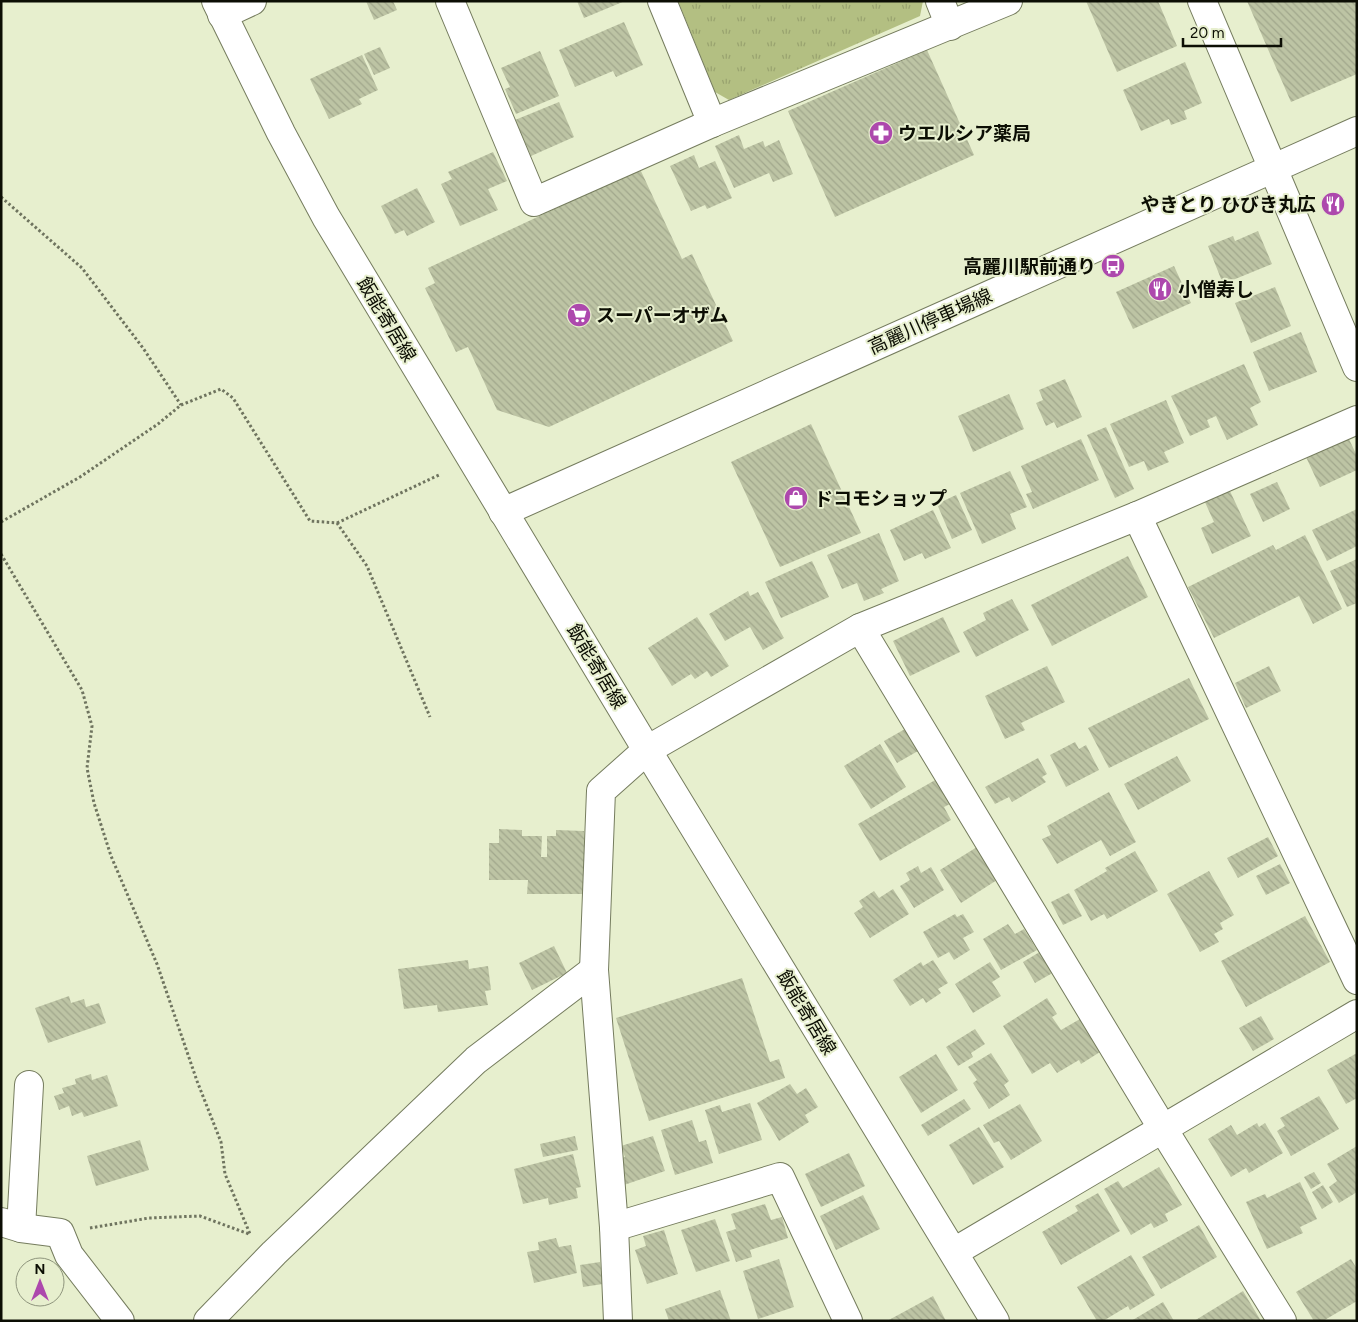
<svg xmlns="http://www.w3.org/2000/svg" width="1358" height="1322" viewBox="0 0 1358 1322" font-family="Figtree,'Noto Sans JP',sans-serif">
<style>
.park{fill:url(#park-tufts)}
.building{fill:url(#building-back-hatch)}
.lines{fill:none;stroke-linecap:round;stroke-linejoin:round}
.minor-casing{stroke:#757c5e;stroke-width:30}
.major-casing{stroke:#757c5e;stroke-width:30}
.path{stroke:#6f745f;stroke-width:3;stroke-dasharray:2.5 2.5;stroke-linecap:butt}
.minor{stroke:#fff;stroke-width:28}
.major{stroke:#fff;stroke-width:28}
.labels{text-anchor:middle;stroke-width:4;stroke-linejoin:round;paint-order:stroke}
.poi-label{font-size:19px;font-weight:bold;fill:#0c0e04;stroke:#e7efce;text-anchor:start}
.street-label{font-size:19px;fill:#0c0e04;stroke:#e7efce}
</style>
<defs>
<pattern id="park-tufts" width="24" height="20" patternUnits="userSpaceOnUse" patternTransform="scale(1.25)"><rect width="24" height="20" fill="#b3bf82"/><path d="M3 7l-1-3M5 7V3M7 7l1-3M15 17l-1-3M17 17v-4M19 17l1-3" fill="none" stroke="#99a36f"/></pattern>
<pattern id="building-back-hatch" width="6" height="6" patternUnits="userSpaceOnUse" patternTransform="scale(1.25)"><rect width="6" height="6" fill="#bdc4a4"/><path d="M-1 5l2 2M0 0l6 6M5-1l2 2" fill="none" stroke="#a1a78c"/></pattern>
</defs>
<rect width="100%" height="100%" fill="#e7efce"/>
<path class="park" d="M678 1H923L920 16 729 100 715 92Z"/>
<g class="building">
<path d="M366 1H393L397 10 374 20Z"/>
<path d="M577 1H625L584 18Z"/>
<path d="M1086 1H1158L1177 46 1117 72Z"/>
<path d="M1247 1H1357V74L1291 102Z"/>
<path d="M624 22 643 65 616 77 613 71 575 87 559 50Z"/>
<path d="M380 47 390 68 374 75 364 54Z"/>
<path d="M927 50 974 155 835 217 788 111Z"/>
<path d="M540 51 559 96 516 114 505 89 510 87 501 68Z"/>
<path d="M362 55 378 90 359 99 362 104 329 119 310 79Z"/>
<path d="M1185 62 1202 103 1184 111 1187 119 1171 125 1169 119 1141 131 1123 90Z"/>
<path d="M559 102 574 137 531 156 515 120Z"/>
<path d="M739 135 744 149 763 141 765 147 779 140 793 174 773 182 769 173 734 188 715 146Z"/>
<path d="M493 152 507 181 488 189 498 210 460 226 441 184 452 179 448 172Z"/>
<path d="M694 155 699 168 715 161 732 198 707 209 705 205 691 211 670 166Z"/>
<path d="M640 169 682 259 692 254 733 341 549 427 497 410 468 347 456 352 425 288 435 283 428 268Z"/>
<path d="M417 188 435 222 407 236 404 230 395 234 381 206Z"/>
<path d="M1258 231 1272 264 1223 284 1208 246 1233 236 1235 241Z"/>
<path d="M1174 266 1191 303 1133 329 1116 292Z"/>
<path d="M1275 287 1291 326 1251 343 1235 303Z"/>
<path d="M1301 332 1317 372 1269 391 1253 352Z"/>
<path d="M1244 364 1261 402 1250 408 1258 425 1227 440 1216 416 1207 420 1210 427 1190 436 1171 396Z"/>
<path d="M1065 379 1082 417 1057 428 1054 422 1046 426 1036 403 1043 400 1039 390Z"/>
<path d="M1009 394 1024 429 973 452 958 416Z"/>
<path d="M1166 400 1184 443 1164 452 1169 462 1148 471 1144 461 1129 467 1110 424Z"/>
<path d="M811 424 861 533 780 567 731 462Z"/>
<path d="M1106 427 1134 489 1115 498 1087 435Z"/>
<path d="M1348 437 1357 456V470L1320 487 1306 457Z"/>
<path d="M1081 439 1099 480 1033 509 1026 494 1032 492 1021 466Z"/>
<path d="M1010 471 1027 507 1010 514 1016 529 982 544 960 493Z"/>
<path d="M1277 482 1290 509 1263 522 1250 494Z"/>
<path d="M1229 489 1251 536 1212 554 1201 528 1214 522 1204 500Z"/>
<path d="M956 495 972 530 952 539 937 504Z"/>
<path d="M1357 509V546L1327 561 1312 530Z"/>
<path d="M933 510 951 548 925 559 922 553 904 561 890 530Z"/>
<path d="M879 533 899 581 881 589 884 593 864 601 857 583 842 589 827 555Z"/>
<path d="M1305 535 1342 609 1313 624 1299 596 1214 638 1188 587 1273 545 1276 550Z"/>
<path d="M1128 556 1148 597 1052 646 1031 605Z"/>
<path d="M1357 559V603L1347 607 1330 571Z"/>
<path d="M812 561 829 597 781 618 765 582Z"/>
<path d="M748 591 750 596 758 592 784 638 763 650 750 627 725 641 709 614Z"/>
<path d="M1012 599 1029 630 976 657 963 632 986 620 983 613Z"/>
<path d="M697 617 729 666 711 677 707 671 695 679 691 674 672 686 648 648Z"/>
<path d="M943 617 960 652 910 676 893 641Z"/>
<path d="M1047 666 1065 702 1021 723 1025 730 1005 739 985 696Z"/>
<path d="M1269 666 1281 691 1246 708 1235 683Z"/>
<path d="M1189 678 1209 719 1109 768 1088 728Z"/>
<path d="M905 729 918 751 897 763 884 741Z"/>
<path d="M1075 742 1079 749 1086 745 1099 770 1066 787 1050 755Z"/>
<path d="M880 744 906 787 871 809 844 766Z"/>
<path d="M1177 756 1191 781 1138 810 1124 784Z"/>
<path d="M1038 758 1047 774 1042 777 1046 782 1012 802 1009 797 995 804 985 787Z"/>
<path d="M937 779 950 804 944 807 951 820 880 861 858 824Z"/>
<path d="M1109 792 1136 842 1110 856 1101 840 1057 864 1042 839 1051 835 1047 826Z"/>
<path d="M499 829 522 830V836H542L541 857H547V836H556V830L584 831V846H589V894H527L528 880H489V843H499Z"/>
<path d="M1268 837 1278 856 1238 878 1227 858Z"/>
<path d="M977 847 997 880 961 903 940 870Z"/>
<path d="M1135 851 1158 891 1107 919 1104 914 1091 921 1074 890 1107 871 1105 868Z"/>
<path d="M1280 864 1290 883 1266 895 1256 876Z"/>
<path d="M918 866 921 873 931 867 944 890 914 908 900 886 910 880 906 873Z"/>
<path d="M1209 871 1234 915 1220 923 1223 929 1214 934 1219 942 1200 952 1167 894Z"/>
<path d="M893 889 909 914 870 938 854 913 863 907 859 901 874 891 879 898Z"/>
<path d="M1069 893 1082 916 1063 925 1051 902Z"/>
<path d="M955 914 957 917 963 914 974 932 963 938 970 950 954 960 949 952 938 958 923 932Z"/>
<path d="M1305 916 1330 962 1246 1007 1221 961Z"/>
<path d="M1008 924 1015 934 1024 929 1037 950 1001 970 983 939Z"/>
<path d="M554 946 567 973 532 990 519 963Z"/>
<path d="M1043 950 1056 971 1035 983 1023 962Z"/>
<path d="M468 960 469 969 488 966 491 990 485 991 488 1005 438 1012 437 1005 404 1009 398 969Z"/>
<path d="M933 960 948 983 938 989 941 993 926 1003 923 998 910 1006 893 980 921 962 923 966Z"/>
<path d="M990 962 1000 977 992 982 1001 996 973 1013 955 984Z"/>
<path d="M742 978 770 1062 779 1059 785 1078 649 1121 616 1018Z"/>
<path d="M69 996 71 1003 84 999 86 1007 99 1003 106 1023 48 1043 35 1008Z"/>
<path d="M1047 998 1057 1014 1052 1017 1061 1030 1080 1019 1100 1052 1081 1064 1079 1060 1057 1073 1050 1063 1032 1074 1003 1026Z"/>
<path d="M1261 1016 1274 1039 1253 1051 1239 1028Z"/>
<path d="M975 1029 985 1044 971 1053 973 1057 958 1066 946 1047Z"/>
<path d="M991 1053 1009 1081 1004 1085 1010 1095 989 1109 973 1083 977 1080 968 1067Z"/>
<path d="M1357 1053V1098L1346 1104 1327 1070Z"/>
<path d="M936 1054 958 1090 921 1113 899 1077Z"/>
<path d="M91 1074 92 1080 107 1075 118 1106 84 1117 82 1112 72 1116 69 1106 59 1110 54 1096 64 1093 62 1088 76 1084 75 1079Z"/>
<path d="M790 1084 797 1094 806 1088 818 1107 805 1115 809 1122 779 1141 757 1103Z"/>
<path d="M1319 1096 1339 1129 1291 1156 1277 1131 1285 1126 1280 1118Z"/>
<path d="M964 1099 971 1109 928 1136 921 1125Z"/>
<path d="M750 1103 762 1140 719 1154 705 1110 720 1105 722 1112Z"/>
<path d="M1020 1104 1042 1141 1011 1160 999 1141 994 1143 983 1125Z"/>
<path d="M692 1120 699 1142 706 1140 713 1163 675 1175 661 1130Z"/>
<path d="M1257 1123 1259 1127 1265 1123 1283 1153 1249 1173 1246 1168 1231 1177 1208 1139 1231 1125 1237 1135Z"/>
<path d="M979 1127 1004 1167 973 1185 949 1145Z"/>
<path d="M575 1136 578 1150 543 1157 540 1144Z"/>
<path d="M653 1136 665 1171 624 1185 616 1160 625 1157 621 1146Z"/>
<path d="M140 1140 149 1170 96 1186 87 1156Z"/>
<path d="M1357 1146V1192L1339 1203 1329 1187 1337 1181 1327 1164Z"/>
<path d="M849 1153 865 1186 821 1207 805 1174Z"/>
<path d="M573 1154 581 1187 576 1188 578 1198 549 1205 548 1198 523 1204 514 1169Z"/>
<path d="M1159 1167 1182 1205 1165 1214 1168 1221 1154 1228 1151 1223 1131 1235 1104 1189 1118 1181 1123 1188Z"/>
<path d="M1314 1172 1321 1183 1311 1189 1304 1177Z"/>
<path d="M1300 1182 1317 1219 1300 1227 1303 1233 1267 1249 1246 1202 1265 1194 1267 1198Z"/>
<path d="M1323 1185 1333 1202 1322 1209 1312 1192Z"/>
<path d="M1098 1193 1120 1231 1061 1265 1042 1232 1078 1211 1075 1206Z"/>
<path d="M863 1195 880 1229 836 1250 820 1216Z"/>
<path d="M765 1204 771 1220 782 1217 788 1238 750 1250 752 1257 736 1262 726 1232 736 1229 731 1214Z"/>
<path d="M715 1219 730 1261 696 1272 681 1230Z"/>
<path d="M1199 1225 1217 1257 1161 1289 1142 1257Z"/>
<path d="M664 1230 678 1274 647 1284 635 1250 646 1246 643 1236Z"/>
<path d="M556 1238 559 1247 571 1245 577 1273 534 1283 527 1252 539 1250 538 1242Z"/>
<path d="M1131 1255 1155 1295 1130 1310 1128 1306 1103 1321H1097L1077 1287Z"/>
<path d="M779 1259 794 1307 758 1319 743 1271Z"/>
<path d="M1351 1259 1357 1269V1301L1323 1321H1314L1296 1292Z"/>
<path d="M600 1262 603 1284 583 1287 580 1265Z"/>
<path d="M720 1290 731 1321H669L665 1309Z"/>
<path d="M1243 1291 1261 1321H1194Z"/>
<path d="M933 1296 946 1321H887Z"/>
<path d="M1163 1302 1174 1321H1131Z"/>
</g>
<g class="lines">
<g class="minor-casing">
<g id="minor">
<path d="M450 1 534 202 712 123 1008 1"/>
<path d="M662 1 712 123"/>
<path d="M940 1 950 26"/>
<path d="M1202 1 1357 367"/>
<path d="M222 15 252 1"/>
<path d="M1137 516 1357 980"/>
<path d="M1 1222 21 1228 60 1233 69 1255 120 1321"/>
<path d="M614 1227 780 1177 848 1321"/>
<path d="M21 1228 29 1085"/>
<path d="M954 1252 1357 1014"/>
<path d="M208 1321 274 1253 476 1060 594 970"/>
<path d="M618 1321 614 1227 594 970 601 791 647 750 860 628"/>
<path d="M1282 1321 1163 1129 860 628 1137 516 1357 420"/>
</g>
</g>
<g class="major-casing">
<g id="major">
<path d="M216 1 281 133 326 217 647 750 995 1321"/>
<path d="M503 512 1357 131"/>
</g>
</g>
<g class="path">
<path d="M1 197 82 268 143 348 181 405"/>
<path d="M1 522 80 477 158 424 181 405 221 389 233 398 310 521 337 523 367 566 430 717"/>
<path d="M337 523 441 474"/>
<path d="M1 554 82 690 92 726 87 768 94 803 111 856 157 964 197 1081 221 1142 225 1174 250 1234"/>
<path d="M90 1228 149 1218 200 1216 249 1234"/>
</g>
<use href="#minor" class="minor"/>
<use href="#major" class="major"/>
</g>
<defs>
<g id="pharmacy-disc" transform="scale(1.25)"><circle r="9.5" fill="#ad48ad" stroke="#e7efce"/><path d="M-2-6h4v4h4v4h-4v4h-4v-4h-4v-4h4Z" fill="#fff"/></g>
<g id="restaurant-disc" transform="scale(1.25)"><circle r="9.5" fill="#ad48ad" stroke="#e7efce"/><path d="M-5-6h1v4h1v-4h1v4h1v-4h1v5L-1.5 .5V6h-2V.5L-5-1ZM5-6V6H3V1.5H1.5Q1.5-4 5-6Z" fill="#fff"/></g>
<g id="bus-disc" transform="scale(1.25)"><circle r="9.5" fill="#ad48ad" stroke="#e7efce"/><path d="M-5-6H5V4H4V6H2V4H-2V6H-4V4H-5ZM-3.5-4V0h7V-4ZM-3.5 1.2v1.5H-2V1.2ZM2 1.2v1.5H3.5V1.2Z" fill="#fff"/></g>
<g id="supermarket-disc" transform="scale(1.25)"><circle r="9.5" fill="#ad48ad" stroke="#e7efce"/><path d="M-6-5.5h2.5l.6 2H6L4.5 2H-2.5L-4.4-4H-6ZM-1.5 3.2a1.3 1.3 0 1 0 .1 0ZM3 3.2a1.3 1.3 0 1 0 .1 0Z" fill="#fff"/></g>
<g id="shop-disc" transform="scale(1.25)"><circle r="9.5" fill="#ad48ad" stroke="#e7efce"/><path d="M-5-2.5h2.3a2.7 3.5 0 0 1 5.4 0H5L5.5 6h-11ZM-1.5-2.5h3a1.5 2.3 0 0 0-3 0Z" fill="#fff"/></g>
</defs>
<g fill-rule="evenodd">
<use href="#pharmacy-disc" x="881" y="133"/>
<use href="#restaurant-disc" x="1333" y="204"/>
<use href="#bus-disc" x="1113" y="266"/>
<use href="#restaurant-disc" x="1160" y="289"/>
<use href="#supermarket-disc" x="579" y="315"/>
<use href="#shop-disc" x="796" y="498"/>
</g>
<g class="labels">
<g class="poi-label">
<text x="898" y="140">ウエルシア薬局</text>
<text x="1316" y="211" text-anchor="end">やきとり ひびき丸広</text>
<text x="1096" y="273" text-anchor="end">高麗川駅前通り</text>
<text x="1178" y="296">小僧寿し</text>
<text x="596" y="322">スーパーオザム</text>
<text x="814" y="505">ドコモショップ</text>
</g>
<g class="street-label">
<text transform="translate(387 319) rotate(59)" y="7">飯能寄居線</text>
<text transform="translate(930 321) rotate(-24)" y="7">高麗川停車場線</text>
<text transform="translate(597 666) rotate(59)" y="7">飯能寄居線</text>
<text transform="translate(807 1012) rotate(59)" y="7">飯能寄居線</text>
</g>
</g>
<rect width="1358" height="1322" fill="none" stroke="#0c0e04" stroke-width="5"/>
<g transform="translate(40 1282)"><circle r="24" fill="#e7efce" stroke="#8f957d"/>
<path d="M0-4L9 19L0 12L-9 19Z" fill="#ad48ad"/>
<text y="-8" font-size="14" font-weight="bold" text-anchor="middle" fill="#0c0e04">N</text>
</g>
<path d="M1183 38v8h98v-8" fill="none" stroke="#0c0e04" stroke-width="2.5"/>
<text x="1190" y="38" font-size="15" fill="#0c0e04" stroke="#e7efce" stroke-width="4" paint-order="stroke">20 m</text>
</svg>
